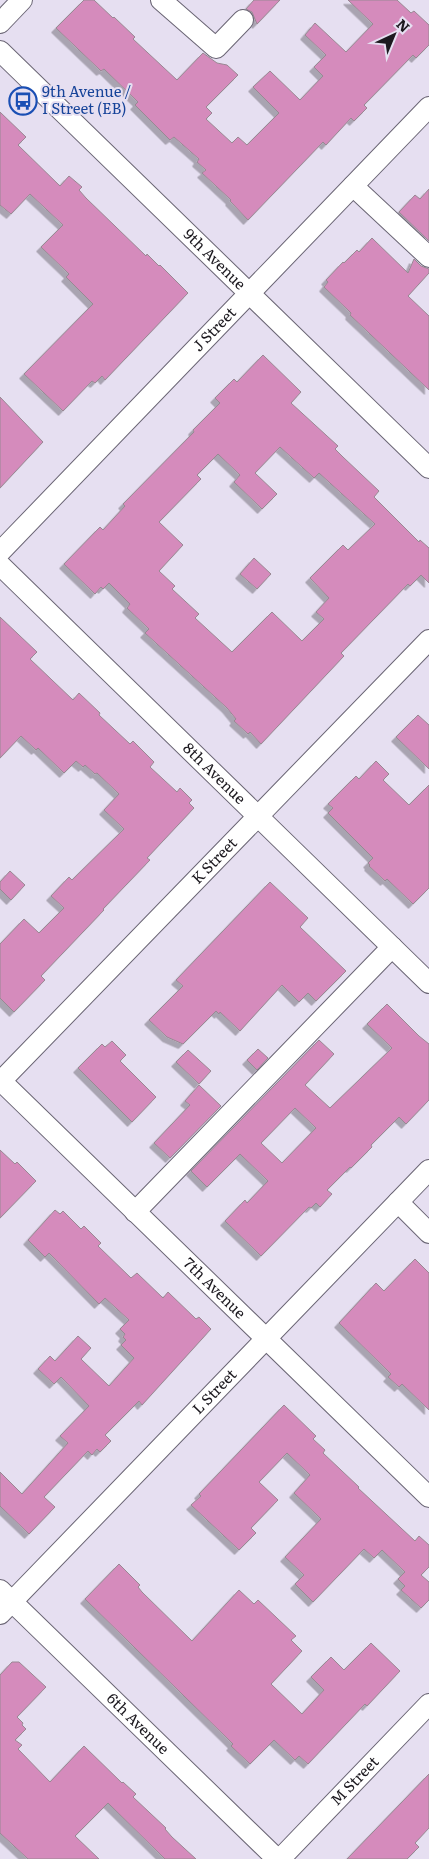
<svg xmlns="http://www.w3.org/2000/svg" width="429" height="1859" viewBox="0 0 429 1859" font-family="Literata,serif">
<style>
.building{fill:#d58bbc;stroke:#998893;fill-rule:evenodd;filter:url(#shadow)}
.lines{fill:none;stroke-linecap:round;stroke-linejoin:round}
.minor-casing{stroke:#6a6574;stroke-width:22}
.minor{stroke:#fff;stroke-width:20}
.labels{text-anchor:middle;stroke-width:4;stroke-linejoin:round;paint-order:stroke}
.transit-label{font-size:15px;fill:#164399;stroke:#e6dff1;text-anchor:start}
.street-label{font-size:15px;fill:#1c191f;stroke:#e6dff1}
</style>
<defs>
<filter id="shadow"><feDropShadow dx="-4.5" dy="4.5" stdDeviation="0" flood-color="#0004"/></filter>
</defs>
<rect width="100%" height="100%" fill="#e6dff1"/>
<g class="building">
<path d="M84 0H94L113 18 114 17 135 37 133 39 177 80 203 53 217 63 227 65 238 75 206 107 212 113 206 119 232 143 238 137 247 145 279 113 253 87 270 71 300 100 323 76 314 67 326 55 305 35 315 23 346 52 373 24 348 0H397L411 13 414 11 429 25V45L416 58 413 55 364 105 367 108 354 121 351 118 326 145 323 142 248 220 230 201 231 200 202 173 206 170 197 162 199 159 174 137 170 140 135 105 138 102 104 69 101 71 56 28Z"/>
<path d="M254 0H280L257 24 252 12 246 9Z"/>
<path d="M0 112 26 137 18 145 60 186 69 176 82 187 79 190 86 198 146 256 147 254 159 266 160 265 188 293 105 380 102 376 95 383 92 381 63 411 24 374 93 304 66 277 69 274 41 247 63 225 30 194 11 214 0 205Z"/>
<path d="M429 189V241L399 212 415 195 420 199Z"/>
<path d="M372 238 408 273 414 259 421 266 429 269V273L408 296 429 316V390L350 315 351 313 324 287 328 282 326 280 343 262 344 263 357 250 359 252Z"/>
<path d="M263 355 301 392 291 403 338 446 335 449 343 457 379 491 374 497 419 542 420 540 429 548V583L421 575 410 586 408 584 341 653 344 656 261 744 250 732 248 734 234 721 236 719 227 708 145 633 149 629 127 608 130 604 109 583 103 589 101 587 95 594 64 564 100 527 103 530 125 506 123 504 194 432 193 430 220 403 215 398 234 379 237 382ZM280 447 314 478 319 473 375 524 348 550 343 545 310 578 329 598 316 612 324 619 302 641 272 612 232 652 195 618 199 614 172 589 175 586 159 571 183 545 159 522 201 479 197 475 218 454 240 475 234 482 262 509 277 494 255 473Z"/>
<path d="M0 397 43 442 0 488Z"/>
<path d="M254 558 271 574 257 589 240 574Z"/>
<path d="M0 617 37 652 30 659 73 700 79 693 100 713 99 715 130 744 133 741 154 762 150 767 177 792 180 788 192 800 189 803 194 808 147 858 150 860 103 909 104 910 41 976 45 980 14 1012 0 998V944L24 919 39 933 64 908 51 896 69 877 72 880 124 829 104 810 119 794 97 773 95 774 85 765 83 767 76 761 64 773 38 748 36 750 21 736 0 758Z"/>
<path d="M418 715 429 725V769L396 737Z"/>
<path d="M376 761 389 774 383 780 409 805 429 785V888L413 904 387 879 385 881 369 866 370 865 368 863 373 858 328 813 333 808 328 804 356 776 359 779Z"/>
<path d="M10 871 25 885 11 900 0 889V882Z"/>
<path d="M270 882 308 918 300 927 346 971 316 1001 308 993 299 1002 282 985 240 1031 220 1012 219 1014 216 1011 183 1044 167 1037 149 1020 183 986 176 980Z"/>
<path d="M387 1004 419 1036 429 1044V1100L406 1124 399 1117 371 1145 372 1147 351 1168 350 1167 327 1190 332 1194 320 1207 316 1203 311 1208 309 1207 261 1256 225 1221 245 1200 247 1203 268 1181 240 1154 207 1187 191 1171 319 1040 334 1054 305 1085 330 1108 392 1048 367 1024ZM295 1108 316 1128 282 1163 261 1143Z"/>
<path d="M112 1041 126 1055 120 1061 156 1097 132 1122 78 1068 102 1044 105 1047Z"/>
<path d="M258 1049 268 1058 257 1070 247 1060Z"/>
<path d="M188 1050 211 1071 199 1084 176 1062Z"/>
<path d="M199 1085 221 1106 170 1158 154 1143 190 1105 185 1101Z"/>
<path d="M0 1150 15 1164 17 1162 36 1181 0 1218Z"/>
<path d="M55 1210 60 1214 63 1211 81 1229 84 1226 101 1243 98 1246 131 1278 137 1273 163 1298 168 1292 196 1319 199 1317 211 1329 142 1405 139 1401 105 1435 111 1441 100 1452 97 1449 92 1455 88 1451 44 1497 55 1507 29 1534 0 1506V1472L22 1494 68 1443 60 1436 89 1406 61 1377 54 1384 38 1369 50 1356 55 1361 78 1336 91 1348 81 1359 109 1386 134 1358 121 1345 126 1340 123 1337 125 1334 120 1329 129 1320 105 1298 99 1304 49 1253 45 1257 28 1240Z"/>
<path d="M415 1259 429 1273V1410L402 1384 399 1387 388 1377 391 1374 339 1323 376 1283 384 1291Z"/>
<path d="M284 1405 316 1436 313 1439 325 1450 323 1453 359 1487 358 1488 415 1541 419 1536 429 1545V1567L421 1575 429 1582V1600L421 1608 401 1590 405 1586 398 1579 405 1572 382 1550 374 1558 364 1549 313 1602 295 1584 304 1575 285 1557 321 1519 294 1493 310 1475 287 1453 259 1482 278 1500 251 1528 256 1533 239 1550 191 1505 201 1496 199 1494Z"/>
<path d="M119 1564 140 1585 138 1587 142 1592 192 1641 239 1590 254 1604 258 1600 296 1636 291 1640 302 1651 271 1684 302 1714 324 1690 311 1677 331 1657 344 1670 371 1643 400 1671 367 1706 365 1704 308 1764 299 1756 295 1760 274 1740 250 1764 231 1746 233 1744 85 1599Z"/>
<path d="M12 1662H19L46 1687 17 1717 23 1723 22 1725 26 1729 15 1740 22 1745 18 1749 50 1782 84 1746 122 1783 123 1782 136 1794 133 1797 166 1828 165 1829 172 1837 196 1859H165L108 1803 75 1836 99 1859H28L0 1833V1675Z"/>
<path d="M429 1774V1828L415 1843 419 1847 407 1859H347Z"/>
</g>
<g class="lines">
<g class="minor-casing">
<g id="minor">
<path d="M161 0 216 48 243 20"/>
<path d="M0 23 22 0"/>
<path id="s1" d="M0 51 429 468"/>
<path d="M353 186 429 257"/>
<path id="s2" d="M0 552 429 107"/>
<path id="s3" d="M0 565 429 983"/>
<path id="s4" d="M0 1080 429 1497"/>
<path id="s5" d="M0 1082 429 640"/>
<path d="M398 1202 429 1233"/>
<path d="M135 1212 392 947"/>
<path id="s6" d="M0 1590 277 1859"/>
<path id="s7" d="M0 1614 429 1170"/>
<path id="s8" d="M280 1859 429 1704"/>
</g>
</g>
<use href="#minor" class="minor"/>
</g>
<defs>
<g id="bus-ring" transform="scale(1.4375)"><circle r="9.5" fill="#e6dff1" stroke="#1a4fb4" stroke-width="1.5"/><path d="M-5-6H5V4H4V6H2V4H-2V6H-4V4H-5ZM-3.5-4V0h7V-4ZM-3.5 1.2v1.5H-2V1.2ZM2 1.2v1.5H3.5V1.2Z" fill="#1a4fb4"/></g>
</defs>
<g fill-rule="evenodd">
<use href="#bus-ring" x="23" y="101"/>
</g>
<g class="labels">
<g class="transit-label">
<text x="42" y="97">9th Avenue /<tspan x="42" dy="17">I Street (EB)</tspan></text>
</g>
<g class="street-label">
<text dy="5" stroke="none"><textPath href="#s1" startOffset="299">9th Avenue</textPath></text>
<text dy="5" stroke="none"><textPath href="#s2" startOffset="309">J Street</textPath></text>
<text dy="5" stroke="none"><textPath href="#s3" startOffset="299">8th Avenue</textPath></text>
<text dy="5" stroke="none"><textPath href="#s5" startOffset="308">K Street</textPath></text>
<text dy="5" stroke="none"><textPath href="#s4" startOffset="299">7th Avenue</textPath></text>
<text dy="5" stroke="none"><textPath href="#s7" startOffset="309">L Street</textPath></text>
<text dy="5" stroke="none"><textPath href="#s6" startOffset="192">6th Avenue</textPath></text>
<text dy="5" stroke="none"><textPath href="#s8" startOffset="108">M Street</textPath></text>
</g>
</g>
<g transform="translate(394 35) rotate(44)" stroke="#e6dff1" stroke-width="4" paint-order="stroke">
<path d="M0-4L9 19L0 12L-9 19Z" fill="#1c191f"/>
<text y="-8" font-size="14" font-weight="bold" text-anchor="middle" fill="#1c191f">N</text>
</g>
</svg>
